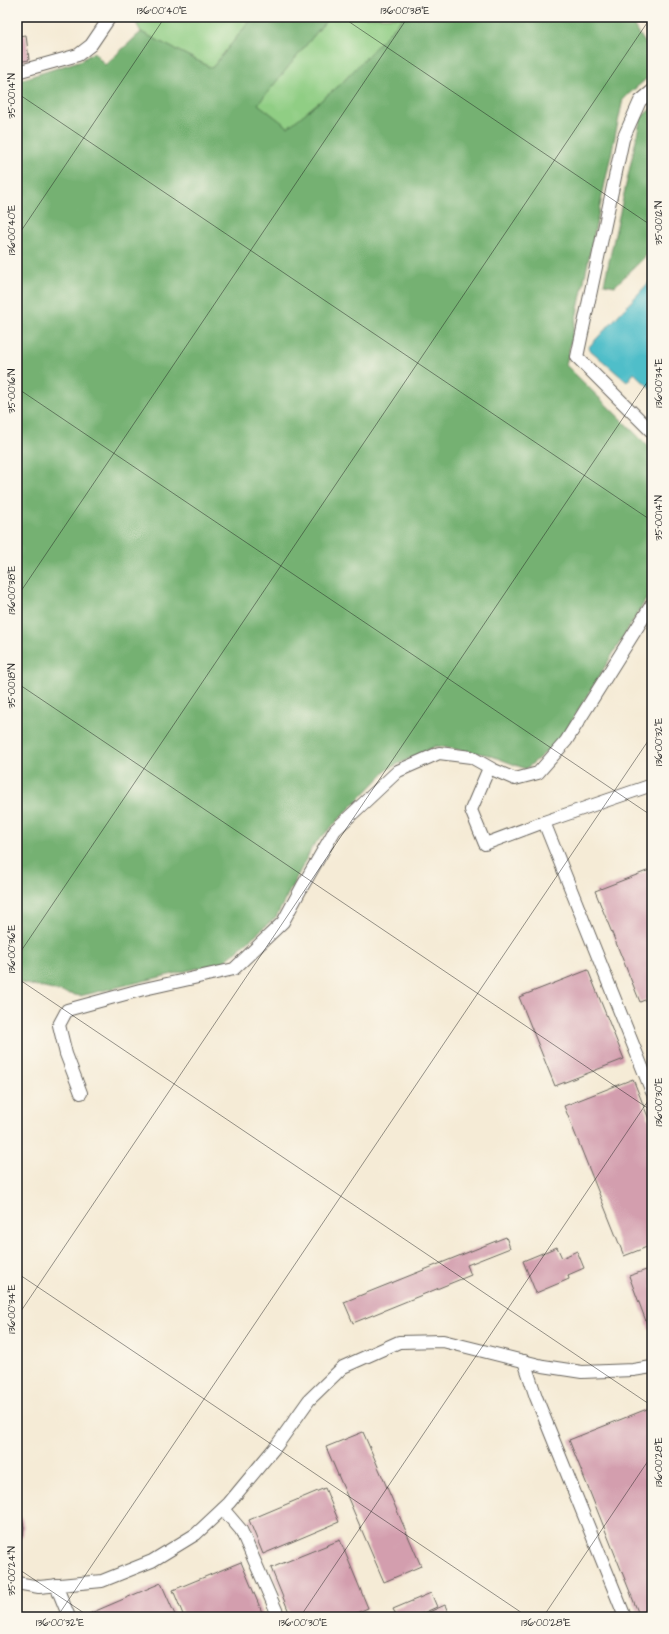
<svg xmlns="http://www.w3.org/2000/svg" width="669" height="1634" viewBox="0 0 669 1634" font-family="'Architects Daughter',sans-serif">
<style>
.green{fill:#90ce84;stroke:#567550}
.forest{fill:#74b172;stroke:#486647}
.water{fill:#50bec9;stroke:#366d72}
.building{fill:#d39eae}
.lines{fill:none;stroke-linecap:round;stroke-linejoin:round}
.lane-casing{stroke:#68645d;stroke-width:14}
.lane{stroke:#fff;stroke-width:12}
.ticks{fill:none;stroke:#1c1c1c;stroke-width:1;stroke-opacity:0.45}
.neatline{fill:none;stroke:#1c1c1c;stroke-width:1.5}
.ticks-label{font-size:10px;text-anchor:middle;fill:#1c1c1c}
</style>
<rect width="100%" height="100%" fill="#fbf7ec"/>
<filter id="ink" filterUnits="userSpaceOnUse"><feTurbulence type="fractalNoise" baseFrequency=".025" numOctaves="2"/><feDisplacementMap in="SourceGraphic" scale="8" xChannelSelector="R" yChannelSelector="G"/><feConvolveMatrix kernelMatrix="1 2 1 2 8 2 1 2 1" color-interpolation-filters="sRGB"/></filter>
<filter id="wash" filterUnits="userSpaceOnUse"><feTurbulence type="fractalNoise" baseFrequency=".012" numOctaves="4" result="noise"/><feDisplacementMap in="SourceGraphic" scale="16" xChannelSelector="R" yChannelSelector="G"/><feGaussianBlur stdDeviation="0.9" result="paint"/><feColorMatrix in="noise" values="0 0 0 0 0 0 0 0 0 0 0 0 0 0 0 0 0 1.4 0 .05"/><feComposite in="paint" operator="in"/></filter>
<g filter="url(#wash)">
<rect width="100%" height="100%" fill="#f5ebd6"/>
<g class="green">
<path d="M133 17H253L212 68 141 32Z"/>
<path d="M329 17H404L340 85 288 128 258 104Z"/>
</g>
<g class="forest">
<path d="M253 17H329L258 104 288 127 340 85 404 17H628L652 53V74L623 99 566 365 652 450V590L560 740 526 769 489 755 436 746 388 769 313 846 276 917 224 962 80 996 17 982V81L82 60 94 52 105 65 141 32 212 68Z"/>
<path d="M652 108V250L615 286 604 284 641 117Z"/>
</g>
<path class="water" d="M652 279V390L634 373 627 382 588 348Z"/>
<g id="blocks">
<g class="building">
<path d="M26 35 29 60 17 62V36Z"/>
<path d="M652 869V997L640 1002 595 891Z"/>
<path d="M588 970 624 1059 555 1086 519 997Z"/>
<path d="M633 1079 652 1127V1245L624 1256 564 1106Z"/>
<path d="M506 1237 510 1248 467 1265 471 1275 353 1323 344 1302Z"/>
<path d="M557 1247 562 1258 577 1251 584 1268 568 1275 569 1279 536 1293 523 1261Z"/>
<path d="M652 1268V1328L649 1329 629 1276Z"/>
<path d="M652 1407V1617H640L569 1440Z"/>
<path d="M363 1432 421 1566 384 1582 326 1447Z"/>
<path d="M325 1488 339 1522 263 1554 249 1520Z"/>
<path d="M17 1511 22 1519 24 1527 23 1535 17 1544Z"/>
<path d="M340 1540 368 1608 347 1617H291L271 1568Z"/>
<path d="M241 1562 264 1617H184L173 1590Z"/>
<path d="M161 1583 176 1617H93L91 1613Z"/>
<path d="M431 1593 437 1607 414 1617H397L393 1609Z"/>
<path d="M445 1605 450 1617H428L427 1613Z"/>
</g>
</g>
</g>
<g filter="url(#ink)">
<use href="#blocks" fill-opacity="0" stroke="#68645d" stroke-width="1"/>
<g class="lines">
<g class="lane-casing">
<g id="lane">
<path d="M17 72 78 55 91 45 110 17"/>
<path d="M652 91 640 101 623 139 577 357 652 432"/>
<path d="M489 768 471 810 485 844 544 822 652 785"/>
<path d="M544 822 652 1092"/>
<path d="M81 1093 66 1054 59 1025 67 1010 140 990 234 969 283 922 302 887 335 830 398 771 439 753 471 757 494 770 515 779 538 773 566 741 652 604"/>
<path d="M524 1361 536 1397 625 1617"/>
<path d="M223 1509 241 1530 279 1617"/>
<path d="M17 1583 39 1587 102 1581 152 1561 196 1534 229 1503 277 1445 309 1400 343 1367 399 1342 443 1341 543 1366 582 1372 633 1370 652 1367"/>
<path d="M56 1585 69 1617"/>
</g>
</g>
<use href="#lane" class="lane"/>
</g>
</g>
<path class="ticks" d="M342 17 652 226M17 93 652 521M17 237 165 17M17 388 652 816M17 597 408 17M17 683 652 1111M17 957 651 17M17 978 652 1406M17 1273 528 1617M17 1317 652 375M17 1568 90 1617M57 1617 652 735M300 1617 652 1095M543 1617 652 1455"/>
<rect width="669" height="1634" fill="none" stroke="#fbf7ec" stroke-width="44"/>
<rect x="22" y="22" width="625" height="1590" class="neatline"/>
<g class="ticks-label">
<text x="162" y="14">136°00'40"E</text>
<text x="405" y="14">136°00'38"E</text>
<text transform="translate(11 96) rotate(-90)" y="4">35°00'14"N</text>
<text transform="translate(658 223) rotate(-90)" y="4">35°00'12"N</text>
<text transform="translate(11 230) rotate(-90)" y="4">136°00'40"E</text>
<text transform="translate(658 383) rotate(-90)" y="4">136°00'34"E</text>
<text transform="translate(11 391) rotate(-90)" y="4">35°00'16"N</text>
<text transform="translate(658 518) rotate(-90)" y="4">35°00'14"N</text>
<text transform="translate(11 590) rotate(-90)" y="4">136°00'38"E</text>
<text transform="translate(11 686) rotate(-90)" y="4">35°00'18"N</text>
<text transform="translate(658 742) rotate(-90)" y="4">136°00'32"E</text>
<text transform="translate(11 949) rotate(-90)" y="4">136°00'36"E</text>
<text transform="translate(658 1102) rotate(-90)" y="4">136°00'30"E</text>
<text transform="translate(11 1309) rotate(-90)" y="4">136°00'34"E</text>
<text transform="translate(658 1462) rotate(-90)" y="4">136°00'28"E</text>
<text transform="translate(11 1571) rotate(-90)" y="4">35°00'24"N</text>
<text x="60" y="1626">136°00'32"E</text>
<text x="303" y="1626">136°00'30"E</text>
<text x="546" y="1626">136°00'28"E</text>
</g>
</svg>
